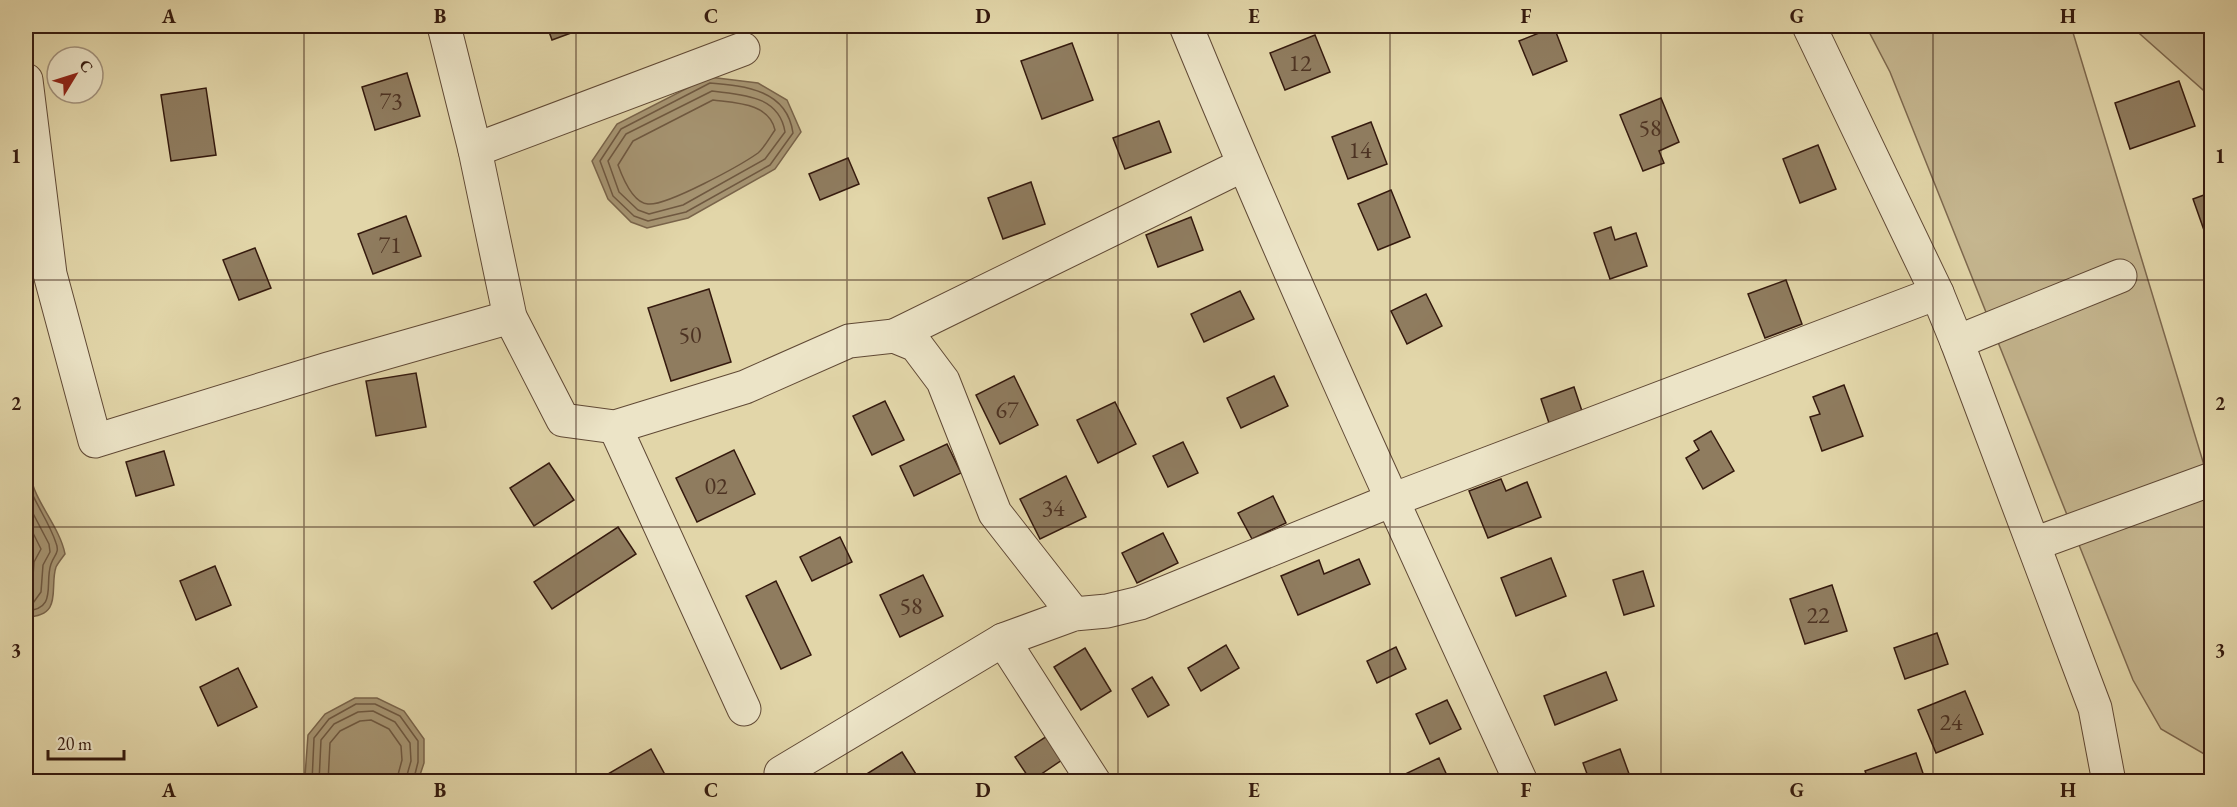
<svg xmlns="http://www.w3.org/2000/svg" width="2237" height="807" viewBox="0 0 2237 807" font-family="'EB Garamond',serif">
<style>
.green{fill:#c5b68f;stroke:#7d684e;stroke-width:1.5}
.water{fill:#a79674;stroke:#79644b;stroke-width:1.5}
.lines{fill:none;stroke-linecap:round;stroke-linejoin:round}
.shore{stroke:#6e5841;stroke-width:1.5}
.building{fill:#8f7c5f;stroke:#351a0e;stroke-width:1.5}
.minor-casing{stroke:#604935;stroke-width:35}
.minor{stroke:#ece4c7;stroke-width:33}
.grid{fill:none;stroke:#351a0e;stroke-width:1.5;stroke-opacity:0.55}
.labels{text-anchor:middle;stroke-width:6;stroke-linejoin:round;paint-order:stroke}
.number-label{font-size:24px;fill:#4c3222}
.neatline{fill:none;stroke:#351a0e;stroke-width:2}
.grid-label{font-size:20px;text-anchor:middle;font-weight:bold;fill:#351a0e}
</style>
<rect width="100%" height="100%" fill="#e2d6a9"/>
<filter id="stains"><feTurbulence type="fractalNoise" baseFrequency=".00333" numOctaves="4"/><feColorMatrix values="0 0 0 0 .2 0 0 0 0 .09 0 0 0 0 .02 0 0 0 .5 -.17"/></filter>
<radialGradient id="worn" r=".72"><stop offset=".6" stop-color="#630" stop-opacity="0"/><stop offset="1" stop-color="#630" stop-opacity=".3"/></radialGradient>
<g class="green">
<path d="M1866 26H2071L2211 488V758L2161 729 2133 680 1890 72Z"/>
<path d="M2131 26H2211V97Z"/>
</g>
<g class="water">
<path d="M709 77 758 83 787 100 801 132 775 169 688 218 647 228 631 222 608 199 592 161 617 124Z"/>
<path d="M26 426C39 446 29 455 31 476 33 499 60 527 65 554 62 558 58 563 56 567 49 588 64 616 26 617Z"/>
<path d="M355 698H377L404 711 424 739V763L418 781H306L305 776 308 735 325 714Z"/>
</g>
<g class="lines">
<g class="shore">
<path d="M710 83C746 86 787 90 793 133L770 165 686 212 648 221 634 216 613 196 600 161 621 129Z"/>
<path d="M712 91C742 95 779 95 785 132L765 159 683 205 649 214 638 210 619 192 608 161 626 134Z"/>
<path d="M713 100C736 103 769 103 775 130 770 137 764 148 758 153 741 165 667 206 648 204 633 203 622 176 618 165L633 141Z"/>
<path d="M26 479C33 501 49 521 56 543 60 553 54 555 51 564 44 584 58 609 26 611"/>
<path d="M26 500 49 544 50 552 43 565 41 592 33 603 26 604"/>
<path d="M26 519 41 549 34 562 32 590 30 594 26 595"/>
<path d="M312 782 314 738 329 719 356 704H375L400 716 418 741V762L413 782"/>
<path d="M319 782 321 740 334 724 358 712 373 711 395 722 410 743 411 761 405 782"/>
<path d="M328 782 330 743 340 731 360 721 371 720 389 729 401 746 402 760 396 782"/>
</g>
</g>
<g class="building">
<path d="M547 26H590L552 40Z"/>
<path d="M1554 27 1567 61 1533 75 1519 41Z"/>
<path d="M1315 35 1330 72 1285 90 1270 53Z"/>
<path d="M1072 43 1093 100 1042 119 1021 61Z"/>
<path d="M407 73 420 116 375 130 362 87Z"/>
<path d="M2179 81 2195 126 2130 149 2115 103Z"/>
<path d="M206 88 216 155 171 161 161 95Z"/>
<path d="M1661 98 1679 142 1659 151 1664 163 1643 171 1620 115Z"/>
<path d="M1159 121 1171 152 1125 169 1113 138Z"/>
<path d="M1371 122 1387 164 1348 179 1332 137Z"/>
<path d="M1818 145 1836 189 1800 203 1783 159Z"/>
<path d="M848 158 859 184 820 200 809 174Z"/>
<path d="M1031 182 1045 224 1003 239 988 198Z"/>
<path d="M1391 190 1410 237 1378 250 1358 204Z"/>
<path d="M2212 192V231L2205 233 2193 199Z"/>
<path d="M406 216 421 256 373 274 358 234Z"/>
<path d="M1191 217 1203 250 1158 267 1146 235Z"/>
<path d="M1611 227 1615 240 1636 233 1647 266 1610 279 1594 233Z"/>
<path d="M255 248 271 288 239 300 223 260Z"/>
<path d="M1786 280 1802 324 1765 338 1748 294Z"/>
<path d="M709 289 731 362 671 381 648 308Z"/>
<path d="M1240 291 1254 319 1204 342 1191 314Z"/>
<path d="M1426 294 1442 326 1407 344 1391 311Z"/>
<path d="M416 373 426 427 376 436 366 381Z"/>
<path d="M1014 376 1038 425 1000 444 976 395Z"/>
<path d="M1274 376 1288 406 1241 428 1227 398Z"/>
<path d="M1844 385 1863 436 1822 451 1810 417 1820 414 1813 397Z"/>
<path d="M1574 387 1582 411 1549 423 1541 399Z"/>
<path d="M885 401 904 440 872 455 853 416Z"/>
<path d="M1115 402 1136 444 1098 463 1077 420Z"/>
<path d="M1711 431 1734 471 1703 489 1686 458 1699 450 1694 441Z"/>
<path d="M1183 442 1198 473 1168 487 1153 456Z"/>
<path d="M947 444 961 473 914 496 900 466Z"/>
<path d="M734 450 755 494 697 522 676 478Z"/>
<path d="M164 451 174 485 136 496 126 462Z"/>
<path d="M549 463 574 500 534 526 510 488Z"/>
<path d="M1066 476 1086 517 1040 539 1020 499Z"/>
<path d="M1501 479 1506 491 1527 482 1541 517 1488 538 1469 491Z"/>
<path d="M1273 496 1286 523 1252 539 1238 513Z"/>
<path d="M618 527 636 554 552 609 534 582Z"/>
<path d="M1163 533 1178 563 1137 583 1122 553Z"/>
<path d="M840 537 852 562 812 581 800 557Z"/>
<path d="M1551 558 1566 596 1516 616 1501 578Z"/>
<path d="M1359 559 1370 584 1298 615 1281 576 1319 560 1324 574Z"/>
<path d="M215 566 231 605 196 620 180 581Z"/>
<path d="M1643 571 1654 606 1624 615 1613 580Z"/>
<path d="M923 575 943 616 900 637 880 595Z"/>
<path d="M776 581 811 655 781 669 746 596Z"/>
<path d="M1832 585 1847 631 1805 644 1790 599Z"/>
<path d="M1937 633 1948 664 1905 679 1894 648Z"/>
<path d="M1226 645 1239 668 1201 691 1188 668Z"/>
<path d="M1396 647 1406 669 1377 683 1367 661Z"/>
<path d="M1085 648 1111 691 1081 710 1054 667Z"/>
<path d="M238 668 257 707 218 726 200 687Z"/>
<path d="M1606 672 1617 700 1555 725 1544 696Z"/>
<path d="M1152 677 1169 705 1148 717 1132 689Z"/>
<path d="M1965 691 1983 734 1936 753 1918 710Z"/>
<path d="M1447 700 1461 729 1430 744 1416 714Z"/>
<path d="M1047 736 1062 760 1031 781 1015 757Z"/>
<path d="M651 749 669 782H603L601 778Z"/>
<path d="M1620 749 1632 782H1590L1583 763Z"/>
<path d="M902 752 921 782H869L865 775Z"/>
<path d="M1916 753 1926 782H1869L1865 771Z"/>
<path d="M1439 758 1450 782H1406L1403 775Z"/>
</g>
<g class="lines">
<g class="minor-casing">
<g id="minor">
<path d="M444 26 475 150 510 317 563 420 615 427 745 387 849 341 894 336 916 345 943 381 995 513 1074 614"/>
<path d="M1186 26C1291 281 1406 531 1521 782"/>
<path d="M1809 26 1937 293 1957 342 2095 708 2109 782"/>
<path d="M26 80 50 274 95 441 328 369 510 317"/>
<path d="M475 150 743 49"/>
<path d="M894 336 1243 165"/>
<path d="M1957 342 2120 276"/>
<path d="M615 427 744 709"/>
<path d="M2034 544 2212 479"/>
<path d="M1003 640 1094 782"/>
<path d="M786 782 781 773 1003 640 1074 614 1107 611 1140 603 1392 500 1937 293"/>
</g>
</g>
<use href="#minor" class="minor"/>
</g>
<path class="grid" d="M304 26V782M576 26V782M847 26V782M1118 26V782M1390 26V782M1661 26V782M1933 26V782M26 280H2212M26 527H2212"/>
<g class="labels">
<g class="number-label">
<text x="1300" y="71">12</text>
<text x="391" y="109">73</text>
<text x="1650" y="136">58</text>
<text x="1360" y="158">14</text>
<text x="390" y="253">71</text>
<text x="690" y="343">50</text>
<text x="1007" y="418">67</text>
<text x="716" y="494">02</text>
<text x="1053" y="516">34</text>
<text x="911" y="614">58</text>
<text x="1818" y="623">22</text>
<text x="1951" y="730">24</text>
</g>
</g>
<rect width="2237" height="807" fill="none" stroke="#e2d6a9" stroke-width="66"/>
<g transform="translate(75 75) rotate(52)"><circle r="28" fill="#ece4c7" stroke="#a3937d" stroke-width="1.5"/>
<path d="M0-4.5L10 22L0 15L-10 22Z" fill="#8f2418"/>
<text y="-9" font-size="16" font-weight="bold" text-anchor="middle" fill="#351a0e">С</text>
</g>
<path d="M48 750v9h76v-9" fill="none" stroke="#351a0e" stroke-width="3"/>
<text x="57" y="750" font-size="18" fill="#351a0e" stroke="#ece4c7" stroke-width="4.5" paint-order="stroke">20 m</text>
<rect x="33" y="33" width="2171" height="741" class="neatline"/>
<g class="grid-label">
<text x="169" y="23">A</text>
<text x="440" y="23">B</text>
<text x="711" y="23">C</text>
<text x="983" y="23">D</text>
<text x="1254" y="23">E</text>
<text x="1526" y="23">F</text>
<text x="1797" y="23">G</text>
<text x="2068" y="23">H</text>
<text x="16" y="163">1</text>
<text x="2220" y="163">1</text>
<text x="16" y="410">2</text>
<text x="2220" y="410">2</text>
<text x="16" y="657">3</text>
<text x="2220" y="657">3</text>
<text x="169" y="797">A</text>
<text x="440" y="797">B</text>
<text x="711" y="797">C</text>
<text x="983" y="797">D</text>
<text x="1254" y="797">E</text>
<text x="1526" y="797">F</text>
<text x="1797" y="797">G</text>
<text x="2068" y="797">H</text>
</g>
<rect width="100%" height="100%" filter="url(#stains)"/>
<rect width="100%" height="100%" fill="url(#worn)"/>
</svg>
